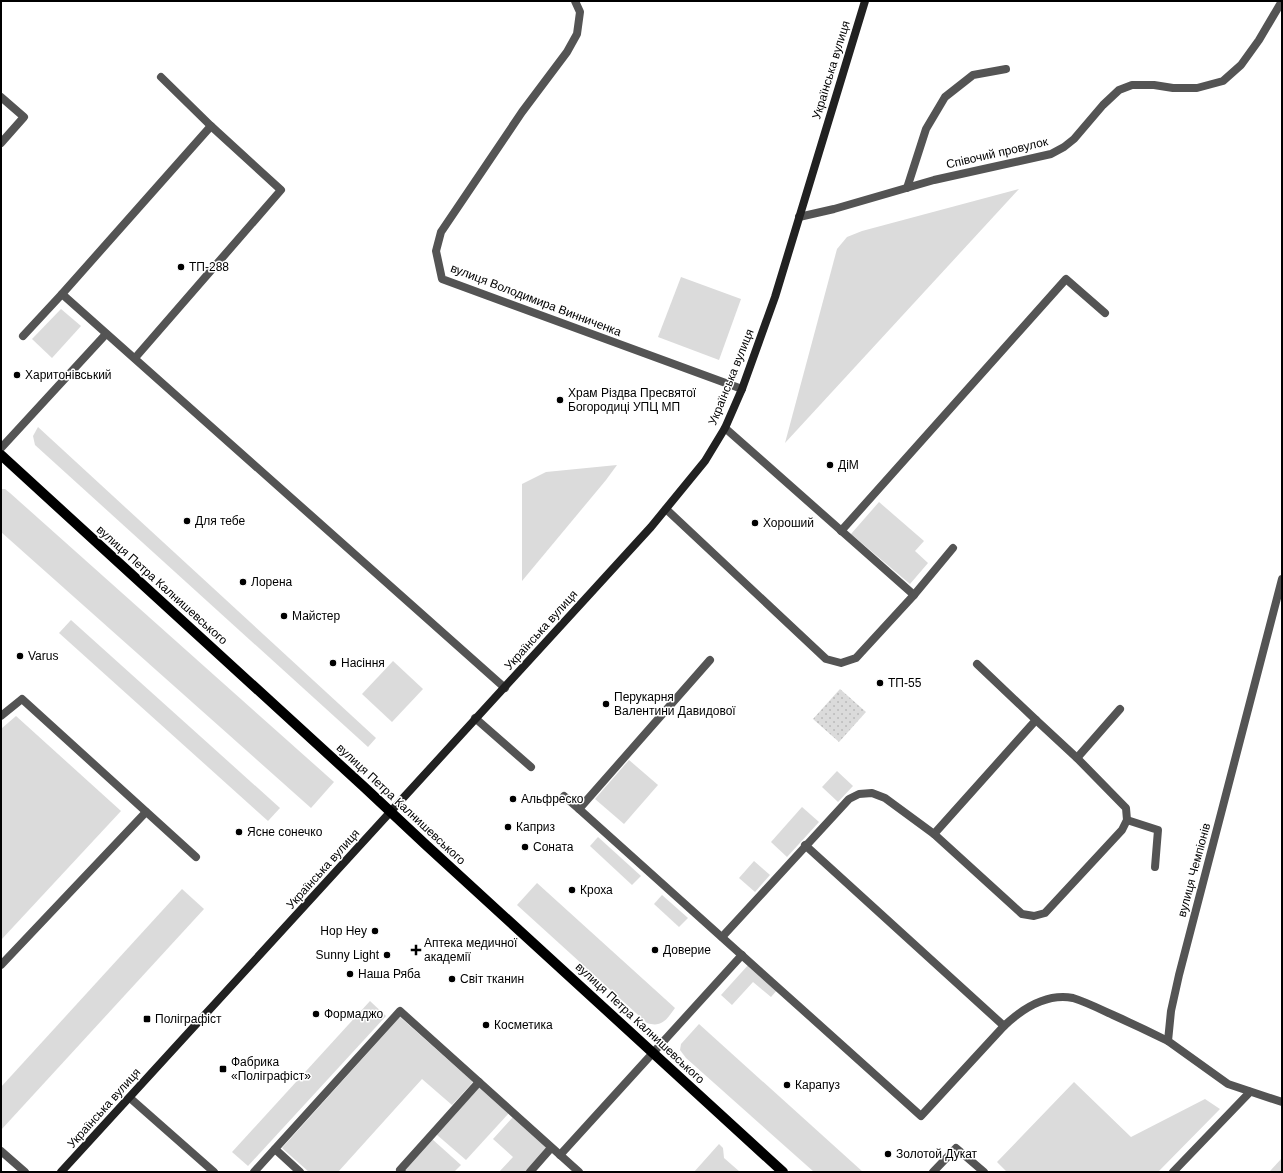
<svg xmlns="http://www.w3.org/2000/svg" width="1283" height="1173" viewBox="0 0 1283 1173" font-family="Helvetica,sans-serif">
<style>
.grass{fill:#dbdbdb}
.park{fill:url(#park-dots)}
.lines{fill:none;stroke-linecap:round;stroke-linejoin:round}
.lane{stroke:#545454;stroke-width:8}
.street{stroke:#545454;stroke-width:8}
.secondary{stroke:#212121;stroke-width:8}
.primary{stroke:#000;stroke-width:10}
.poi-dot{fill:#000;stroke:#fff;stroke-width:1.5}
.labels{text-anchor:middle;stroke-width:3;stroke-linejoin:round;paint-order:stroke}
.street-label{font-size:12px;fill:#000;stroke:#fff}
.poi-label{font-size:12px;fill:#000;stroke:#fff;text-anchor:start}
</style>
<defs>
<pattern id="park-dots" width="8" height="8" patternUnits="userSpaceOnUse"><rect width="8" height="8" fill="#dbdbdb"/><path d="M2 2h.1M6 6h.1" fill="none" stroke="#bababa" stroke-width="1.8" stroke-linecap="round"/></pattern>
</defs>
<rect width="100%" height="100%" fill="#fff"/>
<g class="grass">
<path d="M1019 189 785 443 837 249 847 237 862 231Z"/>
<path d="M681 277 741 299 719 360 658 337Z"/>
<path d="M61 309 81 326 52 358 32 339Z"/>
<path d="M38 427 376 738 368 747 35 445 33 436Z"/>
<path d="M617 465 606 480 522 581V484L546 472Z"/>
<path d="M1 489H5L10 493 334 782 311 808 1 532Z"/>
<path d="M879 502 924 541 915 551 928 563 910 584 851 534Z"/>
<path d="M71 620 280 808 268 821 59 633Z"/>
<path d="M393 661 423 689 392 722 362 694Z"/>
<path d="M16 716 121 811 1 940V729Z"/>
<path d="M629 760 658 785 624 824 595 799Z"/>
<path d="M837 771 853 786 838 802 822 787Z"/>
<path d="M802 807 819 822 787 857 771 842Z"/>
<path d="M598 837 641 876 632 885 590 846Z"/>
<path d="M754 861 770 875 755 892 739 878Z"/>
<path d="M537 883 675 1008C667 1019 662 1028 647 1023L517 905Z"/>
<path d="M182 889 204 909 1 1130V1087Z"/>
<path d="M662 895 688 918 679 927 654 904Z"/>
<path d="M750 963 778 989 771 997 753 982 732 1005 721 995Z"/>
<path d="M370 1001 386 1016 248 1166 232 1152Z"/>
<path d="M400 1017 473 1082 452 1105 422 1079 338 1172H309L282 1148Z"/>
<path d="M699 1024 863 1172H814L686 1058 680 1050 681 1044Z"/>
<path d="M1074 1082 1131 1137 1205 1099 1220 1109 1158 1172H1007L997 1162Z"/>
<path d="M480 1087 509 1113 466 1160 436 1134Z"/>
<path d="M513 1117 548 1148 526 1172H499L513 1157 493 1139Z"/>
<path d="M432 1139 461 1165 454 1172H406L404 1170Z"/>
<path d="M719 1144 723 1148 724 1158 740 1172H694Z"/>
<path d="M1282 1158V1172H1269Z"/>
</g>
<path class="park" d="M840 689 866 712 839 742 813 719Z"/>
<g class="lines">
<g class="lane">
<path d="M1 97 24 117 1 143"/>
<path d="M211 126 62 294 505 688"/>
<path d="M907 188 926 129 945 97 973 75 1006 69"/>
<path d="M23 336 62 294"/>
<path d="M135 358 281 190 211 126 161 77"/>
<path d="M725 428 914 595"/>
<path d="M1 448 106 334"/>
<path d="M666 509 826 659 841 663 856 658 914 595 953 548"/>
<path d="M841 531 1066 279 1105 313"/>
<path d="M710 660 579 809 921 1116 1004 1026C1022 1009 1047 993 1073 998 1086 1002 1100 1009 1113 1015 1131 1023 1150 1032 1168 1041"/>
<path d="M1 716 22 699 196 857"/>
<path d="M475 718 531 767"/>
<path d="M1077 758 1120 709"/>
<path d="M564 796 579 809"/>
<path d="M1127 820 1158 830 1155 867"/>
<path d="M934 834 1036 720 977 664"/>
<path d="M805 845 1004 1026"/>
<path d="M722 937 849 799 859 794 872 793 885 798 934 834 1022 914 1034 916 1045 913 1122 830 1127 820 1126 808 1077 758 1036 720"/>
<path d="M1 965 146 812"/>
<path d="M130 1098 214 1172"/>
<path d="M275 1149 300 1172"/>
<path d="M560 1155 742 955"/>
<path d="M254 1172 400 1011 579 1172"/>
<path d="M402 1172 400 1170 479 1082"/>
<path d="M530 1172 551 1148"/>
<path d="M933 1172 956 1148 984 1172"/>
<path d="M1173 1172 1250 1092"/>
</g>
<g class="street">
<path d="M575 1 580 12 577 34 567 52 522 112 441 232 436 251 442 279 742 389"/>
<path d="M799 217 834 209 934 180 1051 154 1064 147 1074 139 1103 105 1119 90 1132 85H1154L1173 88H1197L1223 81 1241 65 1259 40 1282 1"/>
<path d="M1282 579 1179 975 1171 1011 1168 1041 1228 1084 1282 1102"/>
<path d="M1 1151 25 1172"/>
</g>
<path class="secondary" d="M61 1172 651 527 705 461 725 428 742 389 775 297 865 1"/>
<path class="primary" d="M1 455 363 786 426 845 783 1172"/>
</g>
<g class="poi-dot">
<circle cx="181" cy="267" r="4"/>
<circle cx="17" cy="375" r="4"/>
<circle cx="560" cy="400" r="4"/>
<circle cx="830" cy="465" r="4"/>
<circle cx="187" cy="521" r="4"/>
<circle cx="755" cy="523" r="4"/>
<circle cx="243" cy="582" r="4"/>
<circle cx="284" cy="616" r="4"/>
<circle cx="20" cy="656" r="4"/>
<circle cx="333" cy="663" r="4"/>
<circle cx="880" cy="683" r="4"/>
<circle cx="606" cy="704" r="4"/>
<circle cx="513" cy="799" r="4"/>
<circle cx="508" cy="827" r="4"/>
<circle cx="239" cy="832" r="4"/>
<circle cx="525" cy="847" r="4"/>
<circle cx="572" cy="890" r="4"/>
<circle cx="375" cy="931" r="4"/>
<path d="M414 944h4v4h4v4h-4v4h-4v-4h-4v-4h4z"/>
<circle cx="655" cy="950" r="4"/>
<circle cx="387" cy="955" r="4"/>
<circle cx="350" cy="974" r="4"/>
<circle cx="452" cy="979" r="4"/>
<circle cx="316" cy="1014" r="4"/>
<rect x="143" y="1015" width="8" height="8" rx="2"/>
<circle cx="486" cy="1025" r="4"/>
<rect x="219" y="1065" width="8" height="8" rx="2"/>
<circle cx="787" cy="1085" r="4"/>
<circle cx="888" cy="1154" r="4"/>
</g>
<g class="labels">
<g class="street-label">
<text transform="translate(831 70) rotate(-73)" y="4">Українська вулиця</text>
<text transform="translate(997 153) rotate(-13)" y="4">Співочий провулок</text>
<text transform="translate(536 300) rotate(21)" y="4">вулиця Володимира Винниченка</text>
<text transform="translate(731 377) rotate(-68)" y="4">Українська вулиця</text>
<text transform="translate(162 585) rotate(42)" y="4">вулиця Петра Калнишевського</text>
<text transform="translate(541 630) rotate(-48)" y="4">Українська вулиця</text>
<text transform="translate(401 804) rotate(43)" y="4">вулиця Петра Калнишевського</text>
<text transform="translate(323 869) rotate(-48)" y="4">Українська вулиця</text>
<text transform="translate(1194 870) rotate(-75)" y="4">вулиця Чемпіонів</text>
<text transform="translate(640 1023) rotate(43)" y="4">вулиця Петра Калнишевського</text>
<text transform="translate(104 1108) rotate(-48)" y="4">Українська вулиця</text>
</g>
<g class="poi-label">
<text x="189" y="271">ТП-288</text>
<text x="25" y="379">Харитонівський</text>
<text x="568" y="397">Храм Різдва Пресвятої<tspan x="568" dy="14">Богородиці УПЦ МП</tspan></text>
<text x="838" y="469">ДіМ</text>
<text x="195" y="525">Для тебе</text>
<text x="763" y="527">Хороший</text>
<text x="251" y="586">Лорена</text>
<text x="292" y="620">Майстер</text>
<text x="28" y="660">Varus</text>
<text x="341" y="667">Насіння</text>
<text x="888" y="687">ТП-55</text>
<text x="614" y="701">Перукарня<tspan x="614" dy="14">Валентини Давидової</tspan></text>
<text x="521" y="803">Альфреско</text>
<text x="516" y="831">Каприз</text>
<text x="247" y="836">Ясне сонечко</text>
<text x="533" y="851">Соната</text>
<text x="580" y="894">Кроха</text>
<text x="367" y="935" text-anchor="end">Hop Hey</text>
<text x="424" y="947">Аптека медичної<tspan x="424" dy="14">академії</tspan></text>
<text x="663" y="954">Доверие</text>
<text x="379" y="959" text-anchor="end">Sunny Light</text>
<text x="358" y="978">Наша Ряба</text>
<text x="460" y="983">Світ тканин</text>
<text x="324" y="1018">Формаджо</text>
<text x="155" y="1023">Поліграфіст</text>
<text x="494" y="1029">Косметика</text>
<text x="231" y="1066">Фабрика<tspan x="231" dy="14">«Поліграфіст»</tspan></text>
<text x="795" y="1089">Карапуз</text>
<text x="896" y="1158">Золотой Дукат</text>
</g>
</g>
<rect width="1283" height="1173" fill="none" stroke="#000000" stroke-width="4"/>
</svg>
